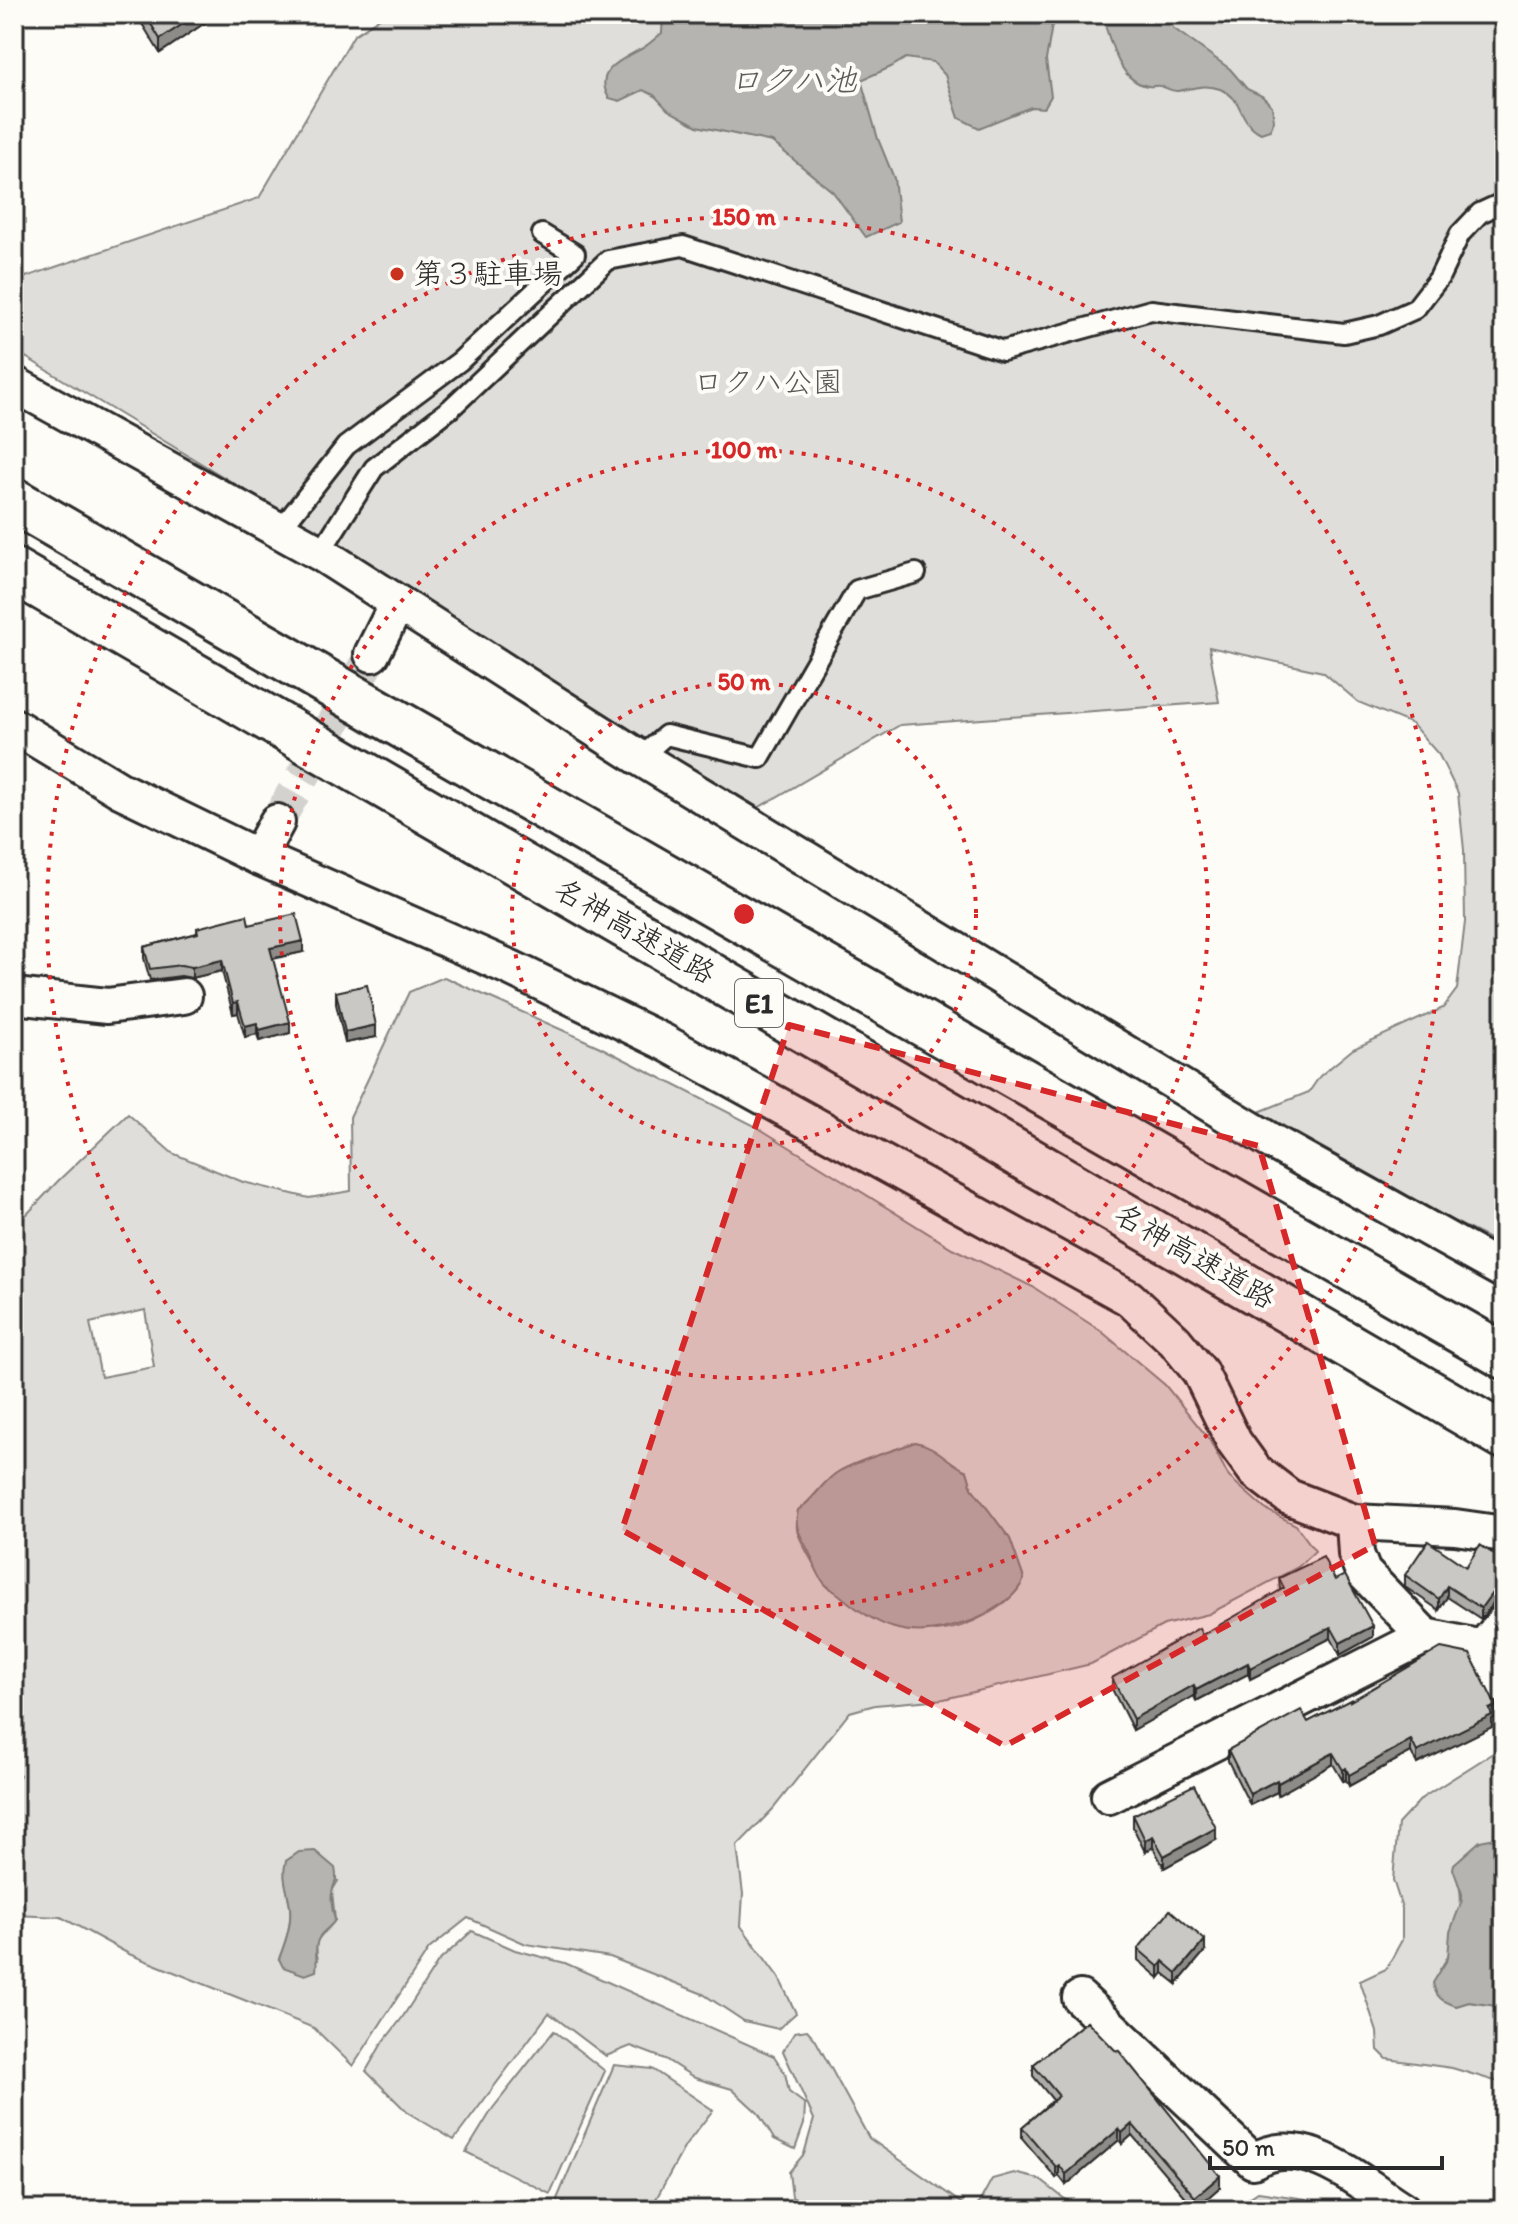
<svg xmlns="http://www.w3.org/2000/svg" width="1518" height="2224" viewBox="0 0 1518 2224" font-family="Itim,'Klee One',sans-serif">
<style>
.green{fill:#dfdeda;stroke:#858482;stroke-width:2;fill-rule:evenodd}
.water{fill:#b5b4b1;stroke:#7e7d7b;stroke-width:2}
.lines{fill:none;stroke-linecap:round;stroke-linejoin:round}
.street-tunnel{stroke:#d3d2ce;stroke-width:34;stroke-dasharray:34 17;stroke-linecap:butt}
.lane-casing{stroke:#2b2b2b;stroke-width:24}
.street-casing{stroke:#2b2b2b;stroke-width:40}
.highway-casing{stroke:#2b2b2b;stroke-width:50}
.lane{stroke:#fdfcf7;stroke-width:18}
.street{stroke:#fdfcf7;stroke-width:34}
.highway{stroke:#fdfcf7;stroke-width:44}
.wall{fill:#adaca9;stroke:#2b2b2b;stroke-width:2}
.shaded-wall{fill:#8d8c89;stroke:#2b2b2b;stroke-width:2}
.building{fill:#c9c8c4;stroke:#2b2b2b;stroke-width:2}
.marked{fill:#d62828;fill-opacity:0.2;stroke:#d62828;stroke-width:6;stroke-dasharray:16 10;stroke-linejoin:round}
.ring{fill:none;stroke:#d62828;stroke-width:4;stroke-dasharray:4 8}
.poi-dot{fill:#c8321e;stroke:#fdfcf7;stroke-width:3}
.labels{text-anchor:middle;stroke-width:8;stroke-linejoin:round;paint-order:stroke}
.shield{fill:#fdfcf7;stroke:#6a6a68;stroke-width:2}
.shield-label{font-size:28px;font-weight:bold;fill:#2b2b2b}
.poi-label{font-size:30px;fill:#2b2b2b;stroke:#fdfcf7;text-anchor:start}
.park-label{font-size:30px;fill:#585857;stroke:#fdfcf7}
.street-label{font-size:30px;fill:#2b2b2b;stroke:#fdfcf7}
.water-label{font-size:32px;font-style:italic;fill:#5b5b5a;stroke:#fdfcf7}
.centre{fill:#d62828;stroke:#fdfcf7;stroke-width:4}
.ring-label{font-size:24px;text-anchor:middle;font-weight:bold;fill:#d62828;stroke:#fdfcf7;stroke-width:8;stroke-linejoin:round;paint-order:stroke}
</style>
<rect width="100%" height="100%" fill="#fdfcf7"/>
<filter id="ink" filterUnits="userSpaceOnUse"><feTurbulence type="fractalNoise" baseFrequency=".0125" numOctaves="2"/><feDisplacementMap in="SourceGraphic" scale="16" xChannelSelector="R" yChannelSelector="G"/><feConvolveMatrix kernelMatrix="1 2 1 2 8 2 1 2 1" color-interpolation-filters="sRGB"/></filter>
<g filter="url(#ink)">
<g class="green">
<path d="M386 14H1504V1246L1453 1221 1259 1112 1309 1092 1320 1076 1353 1049 1443 1008 1457 989 1465 922 1464 850 1458 793 1439 755 1412 724 1358 702 1323 672 1209 647 1219 702 900 725 756 809 433 604 14 350V281L259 198 354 35Z"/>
<path d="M444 977 600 1047 757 1127 952 1248 1033 1287 1101 1331 1165 1385 1209 1439 1229 1477 1265 1509 1296 1525 1315 1551 1298 1567 1209 1614 1164 1625 1091 1664 944 1699 875 1705 850 1712 773 1809 737 1846 743 1894 741 1926 779 1978 796 2013 778 2029 744 2021 703 1994 610 1957 526 1944 468 1918 429 1949 353 2066 314 2028 129 1954 61 1917 14 1915V1786L20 1775 14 1770V1228L58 1181 128 1114 172 1153 243 1182 309 1198 351 1191 350 1117 409 992ZM145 1310 154 1367 101 1377 90 1323ZM915 1442C934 1451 949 1464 967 1471L972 1488 1010 1539 1024 1579C1012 1606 966 1629 937 1631 928 1632 841 1594 828 1587 822 1581 798 1537 797 1530 796 1524 798 1517 798 1510 814 1500 822 1481 838 1472 862 1458 889 1453 915 1442ZM286 1861 338 1881 332 1891 335 1920C323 1938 312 1934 318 1960L279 1959C285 1943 292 1925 290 1907 288 1890 282 1878 286 1861Z"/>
<path d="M1504 1746V1842L1495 1838 1458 1882C1466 1904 1454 1951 1440 1969L1456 2006 1469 2002 1504 2007V2081H1495L1452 2068 1387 2059 1378 2050 1377 2032 1360 1981 1386 1969 1402 1940V1908L1393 1880 1398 1824 1422 1798Z"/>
<path d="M472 1931 515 1950 565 1963 774 2056 785 2073 789 2092 805 2104 804 2124 795 2149 774 2139 758 2113 732 2089 695 2078 665 2059 631 2046 606 2056 549 2013 454 2140 407 2112 366 2071 381 2045 402 2018 438 1962Z"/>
<path d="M807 2030 815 2039 869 2138 971 2210H812L792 2197 789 2172 804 2154 814 2119 783 2051 795 2032Z"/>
<path d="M554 2031 605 2071 550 2194 466 2152 493 2108Z"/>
<path d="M614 2065 652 2069 713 2110 685 2146 650 2210H580L557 2199Z"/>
<path d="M1014 2173 1039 2179 1075 2207 1091 2203 1129 2210H975L992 2179Z"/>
<path d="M1258 2192 1306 2199 1317 2210H1231Z"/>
</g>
<g class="water">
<path d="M663 14H1169L1173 28 1230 69 1247 89 1262 96 1272 106 1274 121 1270 130 1261 133C1236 120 1245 99 1220 89 1204 83 1193 89 1178 91 1171 92 1166 87 1160 86 1156 85 1152 87 1148 86 1118 82 1110 38 1102 16L1075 17 1052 25 1046 60 1051 96 1044 108 1031 107 979 128 959 118 945 75 933 62 906 58 891 67 861 80 878 139 894 178 899 222 866 237 833 192 772 142 697 126 668 110 654 95 643 90 620 101 609 98C593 71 621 60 641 49 649 45 655 38 662 33Z"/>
<path d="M915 1442C936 1445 948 1463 967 1471L972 1488 1010 1539 1024 1579C1016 1596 1005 1602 989 1612 976 1621 965 1623 950 1627 906 1639 877 1626 843 1598 837 1592 829 1589 824 1583 816 1573 814 1561 808 1550 800 1534 794 1528 798 1510 814 1500 823 1481 838 1472 862 1458 889 1453 915 1442Z"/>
<path d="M1495 1838 1504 1842V2007L1469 2002 1456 2006C1442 2001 1436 1998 1433 1983L1448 1958 1450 1932 1462 1900V1894L1453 1869 1454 1864 1480 1841Z"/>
<path d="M315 1851 335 1868C338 1882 334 1881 332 1893 330 1902 333 1912 335 1920 331 1927 324 1930 320 1936 313 1946 318 1959 316 1971L305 1975 283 1967 279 1959C285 1943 292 1925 290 1907 288 1890 281 1877 286 1861L299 1852Z"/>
</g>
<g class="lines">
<path class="street-tunnel" d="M277 822 372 654"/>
<g class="lane-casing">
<g id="lane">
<path d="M280 530 346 446 460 361 575 254 542 234"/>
<path d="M320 553 374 468 451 408 608 260 683 246 1003 351 1151 310 1344 333 1379 325 1415 309 1439 278 1460 234 1480 213 1504 202"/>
<path d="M640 758 666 735 760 758 857 590 916 573"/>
</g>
</g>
<g class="street-casing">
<g id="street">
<path d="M14 384 320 553 640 758 1269 1140 1504 1271"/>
<path d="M372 654 397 604"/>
<path d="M14 726 120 790 258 857 511 968 662 1041 1129 1298 1175 1341 1200 1372 1234 1442 1255 1471 1289 1497 1354 1522 1455 1527 1504 1534"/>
<path d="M258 857 277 822"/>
<path d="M14 996 107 1006 184 996"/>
<path d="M1354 1522 1356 1554 1363 1572 1425 1636"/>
<path d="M1483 1648 1504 1622"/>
<path d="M1109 1796 1425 1636 1483 1648 1504 1686"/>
<path d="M1080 1998 1253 2161C1305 2130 1359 2183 1403 2210"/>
</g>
</g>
<g class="highway-casing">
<g id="highway">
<path d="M14 501 361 702 1504 1356"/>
<path d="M14 571 1504 1436"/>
</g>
</g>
<use href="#lane" class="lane"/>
<use href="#street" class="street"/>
<use href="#highway" class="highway"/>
</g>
<g class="wall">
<path d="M136 14H218L160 53Z"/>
<path d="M249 925 303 952 273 959 290 1033 259 1041 257 1034 245 1037 238 1013 233 1014 222 971 192 978 181 976 150 980 144 958V947L197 933V928Z"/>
<path d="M336 992 376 1037 345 1043 336 1004Z"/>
<path d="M1504 1561 1481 1619 1447 1597 1439 1610 1405 1587V1575Z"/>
<path d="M1279 1578 1335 1580 1373 1637 1340 1655 1331 1638 1250 1679 1248 1674 1196 1701 1194 1696 1133 1730 1112 1689V1678L1202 1635 1280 1591Z"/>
<path d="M1352 1700 1496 1717 1492 1719V1727L1417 1764 1411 1752 1349 1786 1346 1780 1343 1781 1333 1764 1278 1795 1277 1792 1250 1805 1228 1761V1750L1308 1722Z"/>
<path d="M1133 1815 1216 1840 1164 1868 1153 1847 1145 1852 1133 1827Z"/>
<path d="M1138 1949 1205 1951 1177 1984 1163 1973 1159 1978 1138 1960Z"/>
<path d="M1087 2021 1220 2187 1195 2209 1132 2135 1122 2144 1119 2140 1066 2185 1059 2176 1056 2178 1022 2138V2127L1053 2100 1033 2076V2065Z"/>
</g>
<g class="shaded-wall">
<path d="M198 14H218L160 53V39Z"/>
<path d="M303 941V952L270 959V948Z"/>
<path d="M222 960V971L192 978V967Z"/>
<path d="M238 1002V1013L233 1014V1003Z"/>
<path d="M290 1022V1033L259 1041V1030Z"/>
<path d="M257 1023V1034L245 1037V1026Z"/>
<path d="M376 1025V1037L345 1043V1032Z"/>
<path d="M1504 1576V1588L1481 1619V1608Z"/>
<path d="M1447 1586V1597L1439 1610V1599Z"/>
<path d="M1373 1626V1637L1340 1655V1643Z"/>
<path d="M1331 1627V1638L1250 1679V1668Z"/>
<path d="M1248 1663V1674L1196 1701V1690Z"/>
<path d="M1194 1685V1696L1133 1730V1719Z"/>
<path d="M1496 1706V1717L1492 1719V1727L1417 1764V1752Z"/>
<path d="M1411 1740V1752L1349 1786V1775Z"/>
<path d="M1333 1753V1764L1278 1795V1783Z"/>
<path d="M1346 1768V1780L1343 1781V1770Z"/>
<path d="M1277 1780V1792L1250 1805V1794Z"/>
<path d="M1216 1828V1840L1164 1868V1856Z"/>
<path d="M1153 1836V1847L1145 1852V1840Z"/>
<path d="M1205 1940V1951L1177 1984V1973Z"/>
<path d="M1163 1961V1973L1159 1978V1967Z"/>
<path d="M1132 2124V2135L1122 2144V2133Z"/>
<path d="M1119 2129V2140L1066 2185V2174Z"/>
<path d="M1059 2165V2176L1056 2178V2167Z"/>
<path d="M1220 2176V2187L1195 2209V2197Z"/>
</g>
<g class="building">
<path d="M145 14H198L160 39Z"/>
<path d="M296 914 303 941 270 948 290 1022 259 1030 257 1023 245 1026 238 1002 233 1003 222 960 192 967 181 965 150 969 144 947 198 933 197 928 247 915 249 925Z"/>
<path d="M367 985 376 1025 345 1032 336 992Z"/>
<path d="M1428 1541 1466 1567 1480 1545 1504 1561V1576L1481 1608 1447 1586 1439 1599 1405 1575Z"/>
<path d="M1323 1557 1335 1580 1345 1575 1373 1626 1340 1643 1331 1627 1250 1668 1248 1663 1196 1690 1194 1685 1133 1719 1112 1678 1199 1628 1202 1635 1253 1606 1284 1588 1279 1578Z"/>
<path d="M1441 1648 1470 1654 1496 1706 1489 1709 1492 1715 1417 1752 1411 1740 1349 1775 1346 1768 1343 1770 1333 1753 1278 1783 1277 1780 1250 1794 1228 1750 1301 1710 1308 1722 1352 1699 1349 1702Z"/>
<path d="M1194 1785 1216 1828 1164 1856 1153 1836 1145 1840 1133 1815Z"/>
<path d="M1170 1910 1205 1940 1177 1973 1163 1961 1159 1967 1138 1949Z"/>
<path d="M1087 2021 1115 2050 1119 2051 1220 2176 1195 2197 1132 2124 1122 2133 1119 2129 1066 2174 1059 2165 1056 2167 1022 2127 1059 2096 1033 2065Z"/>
</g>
</g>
<path class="marked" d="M789 1025 1259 1146 1375 1545 1005 1746 622 1530Z"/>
<g class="ring">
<circle cx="744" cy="914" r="232"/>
<circle cx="744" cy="914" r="464"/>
<circle cx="744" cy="914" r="697"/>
</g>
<circle class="poi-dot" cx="397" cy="274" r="8"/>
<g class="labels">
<rect class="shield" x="735" y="979" width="48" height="48" rx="6"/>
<g class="shield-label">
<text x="759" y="1013">E1</text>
</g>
<g class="poi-label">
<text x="413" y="284">第３駐車場</text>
</g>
<g class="park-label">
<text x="768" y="392">ロクハ公園</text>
</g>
<g class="street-label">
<text transform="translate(635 931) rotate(30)" y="10">名神高速道路</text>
<text transform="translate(1195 1256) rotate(30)" y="10">名神高速道路</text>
</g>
<g class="water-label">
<text x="793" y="91">ロクハ池</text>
</g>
</g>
<circle cx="744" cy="914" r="12" class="centre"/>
<g class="ring-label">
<text x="744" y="225">150 m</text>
<text x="744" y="458">100 m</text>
<text x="744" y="690">50 m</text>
</g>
<rect width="1518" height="2224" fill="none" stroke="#fdfcf7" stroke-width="48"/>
<rect x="24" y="24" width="1470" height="2176" fill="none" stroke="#2b2b2b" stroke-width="3" filter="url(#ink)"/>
<path d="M1210 2156v12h232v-12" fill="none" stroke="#2b2b2b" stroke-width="4"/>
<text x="1222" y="2156" font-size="24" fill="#2b2b2b" stroke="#fdfcf7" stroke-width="6" paint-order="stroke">50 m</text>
</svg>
